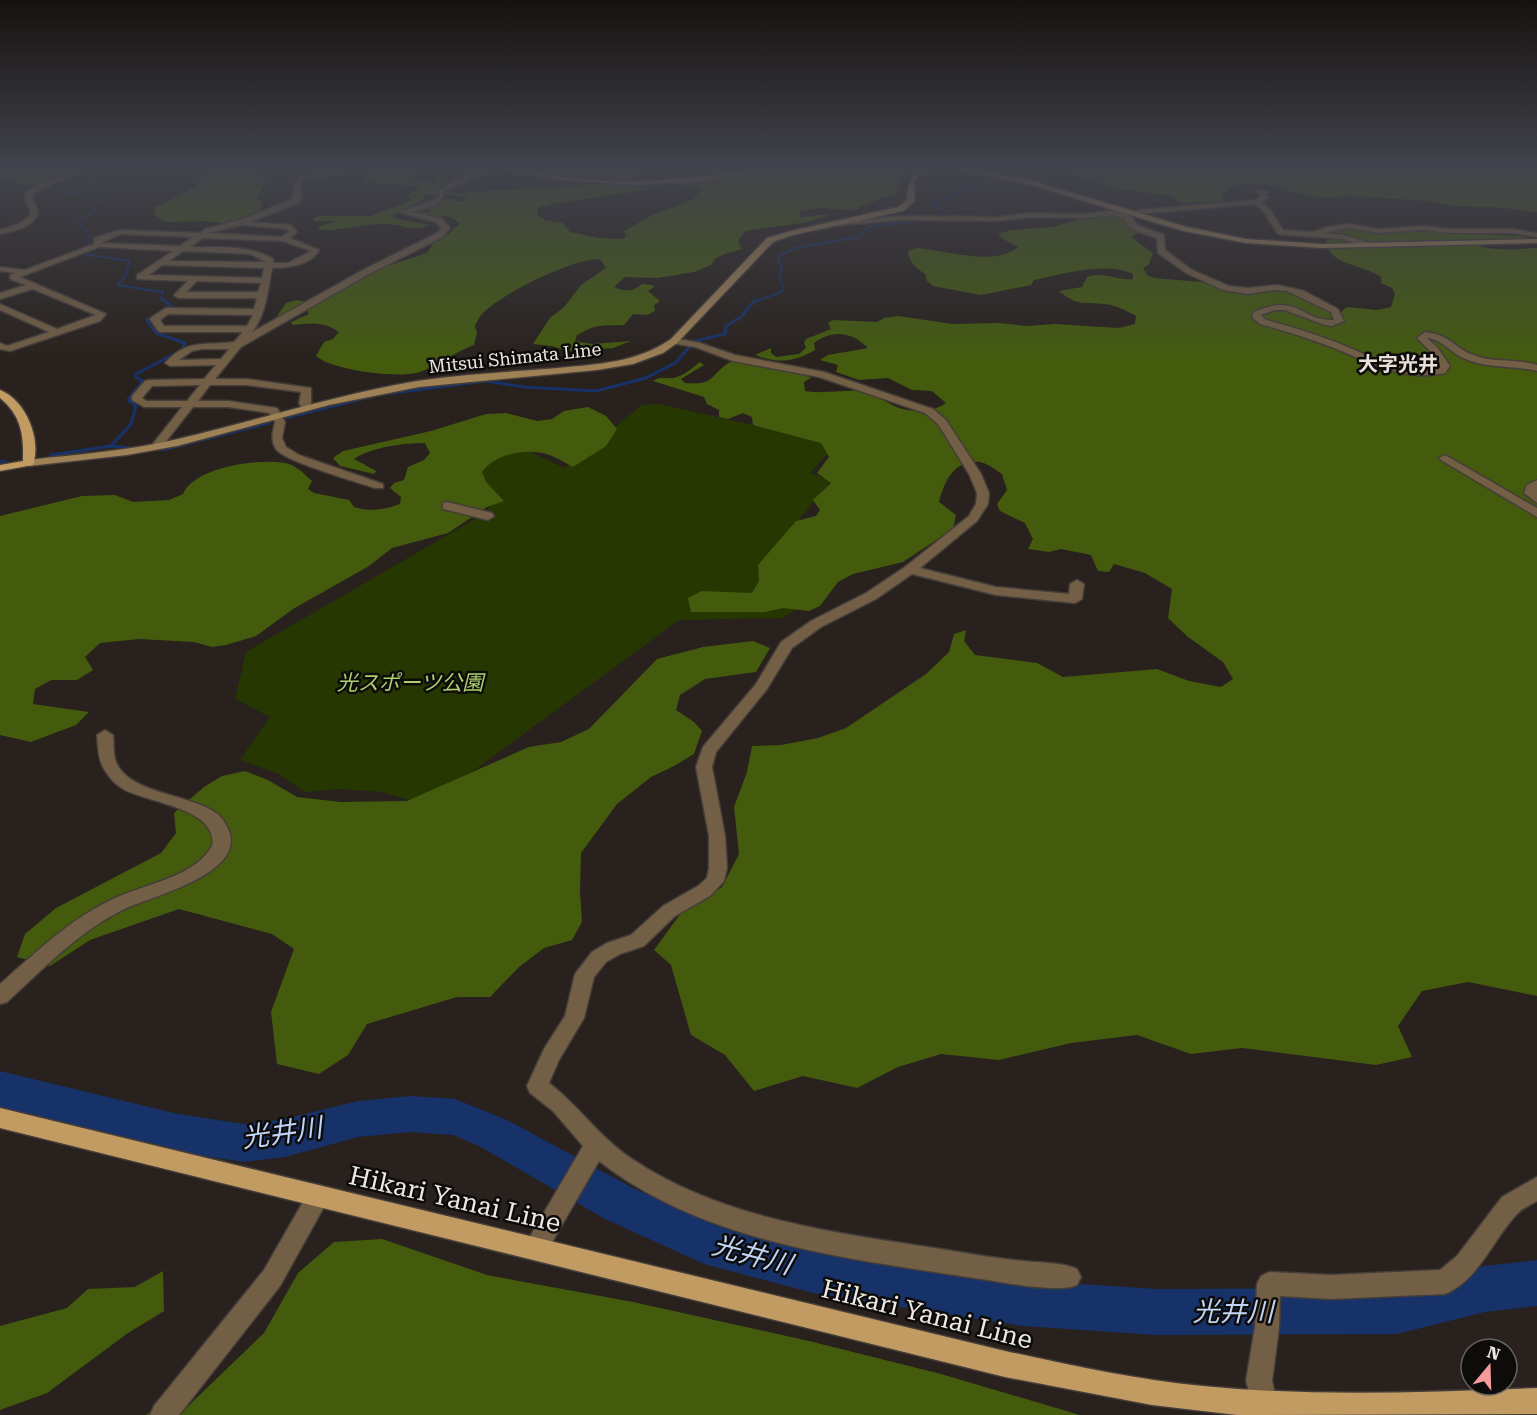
<svg xmlns="http://www.w3.org/2000/svg" width="1537" height="1415" viewBox="0 0 1537 1415" font-family="'Roboto Serif','Noto Sans JP',serif">
<style>
.green{fill:#273701}
.forest{fill:#445b0e}
.lines{fill:none;stroke-linecap:round;stroke-linejoin:round}
.stream-far1{stroke:#163269;stroke-width:2}
.stream{stroke:#163269;stroke-width:3}
.river{fill:#163269;fill-rule:evenodd}
.street-casing{stroke:#443d39;stroke-width:3}
.secondary-casing{stroke:#443d39;stroke-width:3}
.primary-casing{stroke:#443d39;stroke-width:3}
.street{fill:#725f45;fill-rule:evenodd}
.secondary{fill:#9f8156;fill-rule:evenodd}
.primary{fill:#c29b63;fill-rule:evenodd}
.labels{text-anchor:middle;stroke-width:5;stroke-linejoin:round;paint-order:stroke}
.far-street-label{font-size:18px;fill:#ede9e6;stroke:#0e0c0a}
.far-quarter-label{font-size:20px;font-weight:bold;fill:#e9dfd9;stroke:#0e0c0a}
.park-label{font-size:21px;font-style:italic;fill:#acd06e;stroke:#0e0c0a}
.near-street-label{font-size:26px;fill:#ede9e6;stroke:#0e0c0a}
.near-water-label{font-size:27px;font-style:italic;fill:#c0d4f7;stroke:#0e0c0a}
</style>
<rect width="100%" height="100%" fill="#28211d"/>
<path class="green" d="M659 404 822 441 829 452 810 473 831 481 767 558 801 606 783 618 679 620 427 805 381 792 340 789 305 792 279 774 240 760 270 717 235 699 246 652 470 522 491 507 458 478 512 443 564 468 642 405Z"/>
<g class="forest">
<path d="M0 166H82C64 175 44 187 23 185 15 184 9 178 0 179Z"/>
<path d="M217 166 259 167V173L266 180 257 198 263 205 259 210 228 224 205 221 166 222 153 214 156 207 195 187 199 179Z"/>
<path d="M407 166H433L417 171 419 172 408 179 436 181V176L443 174 448 183 434 189 458 193 590 184V182L500 166H648V169L632 180 623 183 625 186 657 188 551 204 538 208 537 215 545 220 563 223 570 232 599 238 622 239 626 236 624 231 652 215 692 200 703 188 695 185 663 184 837 166H907L910 169 898 178 900 189 895 194 860 206 857 210 819 208 800 211V217L833 214 807 222 745 231 738 241 742 249 724 254 715 259 711 265 694 272 657 278 625 277 614 287C626 292 632 292 642 284L652 285 654 287 648 291 660 301 654 305 655 311 647 315 633 314 624 325C602 326 598 323 577 335L575 341 592 344 631 341 613 348 567 351 552 346 533 344 550 318 564 307 581 285 606 268 600 259C574 258 500 294 482 314 479 317 477 322 475 326L477 333 474 345C454 352 440 365 420 372 399 379 331 370 316 356L324 342 333 339 339 332C324 321 311 323 293 325L291 322 309 314 307 310 293 311 275 319 286 303 297 300 318 304 381 268 427 253 432 246 430 243 449 234 460 223 451 217 411 213 430 212 431 210 423 208 447 198 462 202 467 199C460 196 449 193 442 198L426 194 423 196V200L392 216 397 219 429 225C415 233 402 224 388 224 363 223 342 231 318 230L320 226 337 221H314V218L320 216H371L409 201 411 198 407 196 419 189 418 187 362 181 370 170Z"/>
<path d="M1061 166H1537V212L1495 207 1454 206 1431 201 1348 196 1330 198 1311 196 1264 184 1247 183 1232 186 1222 196 1224 201 1180 203 1173 196 1111 188 1094 180 1068 174Z"/>
<path d="M1114 214 1125 218 1128 226 1139 232 1131 237 1153 253 1149 264 1143 268 1147 275 1154 278 1224 284 1246 292 1278 289 1295 293 1332 312H1341L1347 307 1377 310 1391 307 1395 294 1392 288 1381 283V277C1363 264 1328 266 1326 240L1334 239 1335 231 1349 229 1383 234 1428 231 1520 236 1530 238 1469 241C1487 253 1516 249 1537 248V996L1468 982 1422 991 1398 1026 1412 1057 1376 1065 1242 1048 1191 1054 1137 1035 1071 1043 999 1060 941 1054 898 1067 857 1088 803 1076 754 1091 725 1055 691 1035 671 965 654 950 681 913 722 887 739 854 734 807 747 772 752 746 781 745 818 738 846 728 926 674 949 652 954 634 966 630 964 641 975 655 1037 663 1063 677 1157 669 1189 681 1221 687 1233 679 1223 662 1188 637 1168 618 1172 589 1145 573 1114 564 1109 572 1098 571 1091 555 1061 549 1049 552 1028 549 1033 539 1025 523 1000 511 997 504 1007 490 1002 474C996 470 987 463 980 462 954 459 944 482 939 502L956 515 953 529 903 562 853 574 838 582 820 606 809 611 783 608 765 612H691L688 598 702 591 752 593 759 581 758 565 796 521 816 516 820 510 813 500 831 483 817 473 829 457 821 443 753 425 752 417 743 413 728 419 719 417V410L707 404 704 397 653 381C660 376 665 379 673 378 684 376 692 368 700 362L704 365 681 379 685 383C717 386 710 373 732 361L801 373 811 378 804 382 805 391C823 394 840 390 857 391 871 392 881 399 892 405 907 413 933 413 946 403L932 391 912 390 888 378 859 380 836 372 838 365 820 360 828 355 868 348C852 332 833 329 814 343L815 350C794 362 778 364 755 355L771 348V353L776 357 799 354 806 348 804 343 806 339 831 329 828 323 833 320 877 322 884 318 898 316 952 324 998 323 1027 326 1055 324 1119 328 1135 324 1136 316C1127 311 1116 305 1104 304 1083 302 1077 306 1059 291L1082 287 1087 277C1103 271 1117 281 1133 279V274C1108 261 1061 274 1034 280L1031 285 981 295 933 286 927 281 925 274C916 268 909 263 908 251L916 248C944 250 996 267 1018 247 1011 242 1003 241 998 234L1011 230 1053 227 1090 216Z"/>
<path d="M588 407 606 416 617 429 606 446 573 467C564 462 553 455 542 453 522 449 494 455 482 472L486 482 504 501 487 507 448 533 392 548 369 566 293 609 256 636 226 645 212 647 194 642 139 639 100 643 85 657 93 670 77 680H51L35 689 33 704 89 712 76 725 31 742 0 735V516L82 496 115 495 133 502 169 500 183 494C194 467 258 458 285 463 296 465 303 473 312 481L308 489 314 493 349 500 354 507C371 512 383 510 400 504L401 497 390 488 394 483 404 480 408 467 424 460 430 453 425 443C403 443 372 447 354 459L376 471 374 474 340 466 333 458 343 451 431 431 486 414 506 413 537 421 552 419 564 411Z"/>
<path d="M753 641 770 648 756 672 705 679 680 695 676 710 694 722 702 731 694 754 674 766 651 777 617 804 581 853 580 891 582 922 572 940 544 948 519 967 490 997H457L367 1024 348 1055 319 1074 277 1064 271 1012 294 949 272 934 179 909 90 940 50 966 17 957 25 934 56 908 161 853 176 833 174 813 204 787 222 776 245 771 268 780 297 797 341 802 407 801 529 747 561 742 589 729 657 659 703 647Z"/>
<path d="M382 1239 487 1275 633 1302 809 1341 941 1374 1080 1415H146L150 1412 185 1409 264 1333 298 1273 334 1242Z"/>
<path d="M163 1271 164 1311 128 1333 47 1393 0 1410V1326L67 1308 88 1289 135 1287Z"/>
</g>
<g class="lines">
<g class="stream-far1">
<path d="M162 166 102 169 86 185 71 190 68 194 106 196 92 206 95 211 78 223 91 236 88 249 84 254 129 261 126 275 117 285 163 292 161 299 165 302"/>
<path d="M1014 166 1021 174"/>
<path d="M938 217 946 212 933 205 934 203 998 179"/>
<path d="M754 302 779 293 784 288 779 278 782 265 778 260 779 256 795 248 859 237 868 227 915 221"/>
</g>
<g class="stream">
<path d="M286 418 378 395 485 381 525 387 596 391 646 378 675 363 695 341 725 334 726 326 741 317 755 300"/>
<path d="M111 446 131 424 136 406 128 400 143 381 136 377V374L182 350 185 343 156 333 147 320 169 307 170 305 163 300"/>
<path d="M163 450 269 423"/>
<path d="M51 455 111 446 131 448"/>
<path d="M0 462 5 461"/>
</g>
<path class="river" d="M0 1071 178 1114 244 1124 285 1119 358 1101 411 1096 455 1099 507 1120 635 1189 707 1221 817 1250 1023 1280 1156 1289 1397 1288 1485 1266 1537 1260V1306L1485 1312 1397 1334 1156 1335 1023 1326 817 1294 704 1264 605 1219 479 1146 453 1135 411 1132 358 1137 285 1157 244 1162 178 1152 0 1107Z"/>
<g class="street-casing">
<g id="street">
<path d="M84 166H92L34 193 32 197 38 212C34 228 14 231 0 234V230L18 224 30 216V210L24 197 28 190Z"/>
<path d="M356 166H407L359 169 304 180 301 182 302 198 298 203 250 222 291 225 297 232 290 238 319 250C312 265 287 268 272 268 268 290 266 315 252 332L363 270 437 233 442 228 435 222 399 212 431 201 437 198 440 189C452 182 484 163 496 167L445 191C442 207 426 208 412 212L441 218 450 228 443 237 369 274 241 347 215 379H247L311 388V410H303L299 403 301 392 247 385H210L198 401H228L277 408 285 422 282 438 286 447 299 455 383 484V488H375C358 482 283 461 276 449 270 440 273 431 275 422L269 413 228 407H193L160 449H152V445L182 407H144L132 400V396L145 381 149 380 204 379 216 365 170 366 165 363C188 338 205 346 234 342L243 332H161L158 331 150 319 152 317 166 308 254 309 257 298H178L174 295 188 281 137 279V275L173 251 99 247 20 277 106 314 100 321 10 351 0 349V343L7 346 49 332 0 310V304L57 329 96 315 33 289 0 299V293L26 285 10 279V275L15 273 0 271V267L25 270 94 244V238L120 230 200 233 205 229 243 219 292 199 295 182 300 177ZM241 225 286 229 289 231 282 237 209 233ZM121 234 193 237 180 246 101 243ZM203 238 283 241 311 251 288 263H274L273 259C250 244 217 248 190 247ZM183 251 250 254 266 262 169 261ZM162 265 264 268 262 278 149 275ZM197 281 261 283 258 292H186ZM168 314 253 315 247 326H164L160 320ZM202 349H229L221 359 179 360 192 351ZM200 385 187 401H146L142 398 152 386Z"/>
<path d="M1257 190 1269 192 1265 194 1269 198 1262 202 1270 209 1283 230 1313 232 1327 227 1349 224 1378 229 1423 226 1451 229H1512L1537 233V237L1512 233H1451L1423 230 1378 233 1349 228 1324 233 1343 235 1367 242V246H1364L1342 239 1278 234 1264 212 1255 204 1138 214 1134 212 1138 210 1255 200 1261 197Z"/>
<path d="M1119 210 1130 215 1137 225 1164 235 1165 250 1192 270 1229 286 1248 288 1278 285 1304 291 1338 309 1344 321 1332 326 1325 325 1285 310H1275L1261 315 1266 320C1289 326 1311 333 1333 341 1367 354 1400 375 1439 369L1440 366 1431 352 1417 338 1425 332C1452 335 1454 349 1476 356 1495 363 1517 358 1537 365V371C1513 365 1486 369 1463 358 1450 352 1443 340 1427 338L1438 348 1450 366 1445 373C1402 383 1365 359 1326 345 1304 337 1282 330 1260 324L1252 317 1254 312C1300 292 1301 322 1334 320L1331 312 1287 291 1273 290 1248 294 1223 290 1186 273 1158 253 1157 238 1131 229 1124 219 1113 215 1083 218 1029 217 998 221 902 220 832 226 828 224 832 222 902 216 998 217 1029 213 1083 214Z"/>
<path d="M674 338 700 343 735 355 824 372 933 409 946 420 981 474 989 493 988 504 977 521 920 568 996 587 1069 594 1070 584 1077 580 1084 584 1082 599 1075 603 996 595 912 574 876 599 821 627 792 648 767 689 716 752 712 767 725 836 727 868 724 881 710 896 675 916 644 946 620 954 606 962 594 977 584 1018 559 1060 549 1083C579 1106 600 1138 632 1159 717 1216 822 1231 921 1246 955 1251 989 1258 1024 1261 1041 1263 1061 1262 1077 1269L1081 1277 1077 1285C1056 1294 998 1281 974 1278 845 1258 705 1243 599 1161L544 1256 536 1260 528 1256 524 1248 528 1240 583 1146 553 1111 530 1093 527 1086 544 1049 565 1016 575 974 592 952 607 943 631 935 663 906 698 886 707 878 709 868V836L696 767 703 747 756 684 781 642 811 621 866 593 905 567 969 516 976 504 977 493 969 474 938 424 925 413 819 377 733 361 695 347 671 343 669 341Z"/>
<path d="M1445 455 1537 508V517L1441 460 1439 458Z"/>
<path d="M1537 480V503L1524 493 1527 485Z"/>
<path d="M447 502 492 513 494 516 488 520 443 509V503Z"/>
<path d="M105 730 113 735C114 744 113 754 116 762 129 794 190 794 216 813 222 817 226 824 229 831 245 873 154 896 129 907 119 911 110 917 101 922 66 945 37 974 7 1002L0 1004V984C40 949 79 910 130 892 157 882 197 873 212 846 219 809 150 803 125 790 116 785 108 777 103 767 98 758 98 746 97 735Z"/>
<path d="M1537 1177V1201C1531 1205 1522 1208 1517 1214 1493 1239 1479 1280 1445 1294L1331 1299 1280 1296 1279 1327 1272 1381 1277 1404 1273 1413 1268 1415 1255 1413 1246 1381 1255 1327 1257 1284 1261 1276 1269 1272 1331 1275 1440 1270 1457 1256 1502 1197Z"/>
<path d="M319 1185 327 1188 330 1196 280 1286 179 1415H150L154 1406 264 1270 311 1188Z"/>
</g>
</g>
<g class="secondary-casing">
<g id="secondary">
<path d="M482 166H494C534 173 575 180 616 181 673 182 729 173 785 166H799L696 182 635 185 560 180Z"/>
<path d="M927 166H934L920 174 914 181 915 201 903 211 793 235 773 242 677 343 663 353 633 364 597 370 419 387 329 405 177 446 127 455 29 466 23 463 29 460C78 454 129 451 178 439 258 420 336 395 417 381 463 374 511 372 558 368 597 364 637 363 671 339L767 238 791 231 898 207 907 200C908 181 910 175 927 166Z"/>
<path d="M937 166H949L1029 180 1187 227 1246 239 1321 244 1537 239V243L1321 248 1246 243 1183 231 1028 184Z"/>
</g>
</g>
<g class="primary-casing">
<g id="primary">
<path d="M0 390C26 400 42 440 33 465L0 471V465L23 461C24 435 21 415 0 398Z"/>
<path d="M0 1108 1005 1351C1071 1365 1136 1380 1203 1386 1314 1397 1426 1392 1537 1388V1414L1237 1415 1152 1405 1005 1377 0 1128Z"/>
</g>
</g>
<use href="#street" class="street"/>
<use href="#secondary" class="secondary"/>
<use href="#primary" class="primary"/>
</g>
<linearGradient id="sky" x2="0" y2="1"><stop stop-color="#161210"/><stop offset="0.46" stop-color="#42434c"/><stop offset="1" stop-color="#42434c" stop-opacity="0"/></linearGradient>
<rect width="1537" height="364" fill="url(#sky)"/>
<g class="labels">
<g class="far-street-label">
<text transform="translate(515 358) rotate(-6)" y="6">Mitsui Shimata Line</text>
</g>
<g class="far-quarter-label">
<text x="1398" y="371">大字光井</text>
</g>
<g class="park-label">
<text x="410" y="690">光スポーツ公園</text>
</g>
<g class="near-street-label">
<text transform="translate(455 1199) rotate(13)" y="9">Hikari Yanai Line</text>
<text transform="translate(927 1314) rotate(14)" y="9">Hikari Yanai Line</text>
</g>
<g class="near-water-label">
<text transform="translate(282 1133) rotate(-8)" y="9">光井川</text>
<text transform="translate(752 1255) rotate(15)" y="9">光井川</text>
<text x="1233" y="1321">光井川</text>
</g>
</g>
<g transform="translate(1489 1367) rotate(19)"><circle r="28" fill="#0e0c0a" stroke="#676462" stroke-width="1.5"/>
<path d="M0-4.5L10 22L0 15L-10 22Z" fill="#f59b9c"/>
<text y="-9" font-size="16" font-weight="bold" text-anchor="middle" fill="#ede9e6">N</text>
</g>
</svg>
